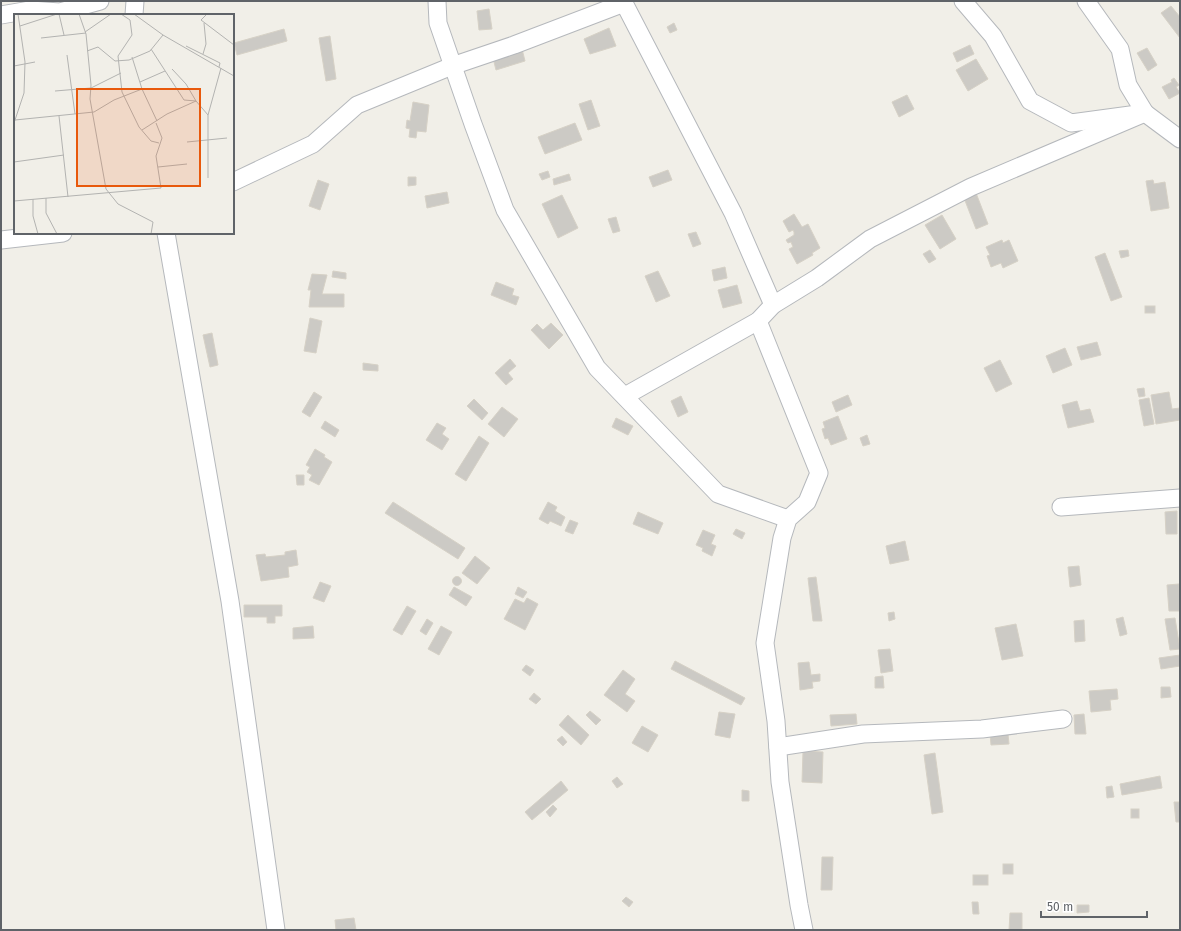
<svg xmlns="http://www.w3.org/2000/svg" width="1181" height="931" viewBox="0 0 1181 931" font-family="'Fira Sans',sans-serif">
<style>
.building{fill:#cccac5;stroke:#d6d1c6}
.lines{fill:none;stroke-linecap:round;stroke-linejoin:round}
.minor-casing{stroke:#b5b8bc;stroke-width:19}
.minor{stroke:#fff;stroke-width:17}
.inset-road{fill:none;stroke:#b3b3b1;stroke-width:1}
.view{fill:#e8590c;fill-opacity:0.15;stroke:#e8590c;stroke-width:2}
.inset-edge{fill:none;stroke:#5f6368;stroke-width:2}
</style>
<rect width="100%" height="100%" fill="#f1efe8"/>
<g class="building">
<path d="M1171 6 1180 17V38L1161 13Z"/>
<path d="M489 9 492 29 479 30 477 11Z"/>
<path d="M674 23 677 30 670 33 667 27Z"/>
<path d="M609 28 616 46 590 54 584 39Z"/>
<path d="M284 29 287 41 237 55 234 43Z"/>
<path d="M330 36 336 79 326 81 319 38Z"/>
<path d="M970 45 974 54 957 62 953 53Z"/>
<path d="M1147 48 1157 65 1148 71 1137 53Z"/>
<path d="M522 49 525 61 496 70 493 58Z"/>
<path d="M976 59 988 79 968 91 956 70Z"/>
<path d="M1174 78 1179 85 1176 87 1180 93 1169 99 1162 87 1172 82 1171 80Z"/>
<path d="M907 95 914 109 899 117 892 102Z"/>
<path d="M591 100 600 126 588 130 579 104Z"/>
<path d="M413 102 429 105 426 132 417 131 416 138 409 137 410 129 406 128 407 120 410 121Z"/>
<path d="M575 123 582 140 545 154 538 137Z"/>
<path d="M668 170 672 180 653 187 649 177Z"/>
<path d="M548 171 550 177 542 180 539 174Z"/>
<path d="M569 174 571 180 554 185 553 179Z"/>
<path d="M408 177H416V185L408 186Z"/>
<path d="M318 180 329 184 320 210 309 206Z"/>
<path d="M1153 180 1154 184 1165 182 1169 208 1151 211 1146 181Z"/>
<path d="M447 192 449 203 427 208 425 196Z"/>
<path d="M976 193 988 224 976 229 964 198Z"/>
<path d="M562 195 578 228 558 238 542 204Z"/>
<path d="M794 214 802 227 808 224 820 248 812 253 813 255 797 264 789 249 793 247 791 242 788 243 786 240 794 235V232L793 230 789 232 783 221Z"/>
<path d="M942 215 956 239 940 249 925 225Z"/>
<path d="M616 217 620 231 613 233 608 219Z"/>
<path d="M696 232 701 244 693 247 688 234Z"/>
<path d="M1002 240 1003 243 1009 240 1018 261 1003 268 1001 263 991 267 987 256 990 255 986 247Z"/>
<path d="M930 250 936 259 929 263 923 254Z"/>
<path d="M1128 250 1129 256 1121 258 1119 251Z"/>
<path d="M1105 253 1122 297 1111 301 1095 257Z"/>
<path d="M725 267 727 278 714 281 712 270Z"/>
<path d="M333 271 346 273V279L332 277Z"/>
<path d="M658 271 670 296 656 302 645 276Z"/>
<path d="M312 274 327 275 322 294H344V307H309L311 290H308Z"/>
<path d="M496 282 514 289 512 295 519 297 516 305 491 295Z"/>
<path d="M737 285 742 303 723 308 718 290Z"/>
<rect x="1145" y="306" width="10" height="7"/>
<path d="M310 318 322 321 316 353 304 351Z"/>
<path d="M551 323 563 335 549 349 531 330 537 324 543 330Z"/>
<path d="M212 333 218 365 210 367 203 335Z"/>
<path d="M1097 342 1101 355 1081 360 1077 347Z"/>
<path d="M1065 348 1072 365 1053 373 1046 356Z"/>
<path d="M510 359 516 366 508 373 513 379 506 385 495 373Z"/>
<path d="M1000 360 1012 384 996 392 984 368Z"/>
<path d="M363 363 378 365V371L363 370Z"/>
<path d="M1144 388 1145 396 1139 397 1137 389Z"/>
<path d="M314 392 322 397 310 417 302 412Z"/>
<path d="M1169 392 1172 409 1180 408V420L1156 424 1151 395Z"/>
<path d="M848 395 852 405 836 412 832 402Z"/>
<path d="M681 396 688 412 678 417 671 401Z"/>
<path d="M1149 398 1154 424 1144 426 1139 400Z"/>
<path d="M474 399 488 413 482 420 467 406Z"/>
<path d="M1077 401 1080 411 1090 409 1094 422 1068 428 1062 405Z"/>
<path d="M502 407 518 419 504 437 488 424Z"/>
<path d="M838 416 847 439 831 445 828 438 825 439 822 429 825 428 823 422Z"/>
<path d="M616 418 633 426 628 435 612 427Z"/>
<path d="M325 421 339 430 335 437 321 428Z"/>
<path d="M437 423 446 428 442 434 449 439 442 450 426 440Z"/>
<path d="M867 435 870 444 863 446 860 438Z"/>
<path d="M479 436 489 443 466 481 455 474Z"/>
<path d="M315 449 325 455 324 457 332 462 319 485 309 480 312 475 307 472 310 467 306 465Z"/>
<path d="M296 475H304V485H297Z"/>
<path d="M393 502 465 548 458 559 385 513Z"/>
<path d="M548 502 557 507 555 511 565 517 561 526 550 521 548 524 539 519Z"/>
<path d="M1177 511V534H1166L1165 512Z"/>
<path d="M638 512 663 523 658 534 633 524Z"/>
<path d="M570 520 578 523 573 534 565 531Z"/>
<path d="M736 529 745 533 742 539 733 534Z"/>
<path d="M703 530 715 535 711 544 716 546 712 556 702 551 703 548 696 545Z"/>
<path d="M905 541 909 560 890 564 886 546Z"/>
<path d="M296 550 298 565 288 567 289 577 261 581 256 555 265 554 266 557 285 555V552Z"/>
<path d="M475 556 490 568 477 584 462 573Z"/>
<path d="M1079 566 1081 585 1070 587 1068 567Z"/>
<circle cx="457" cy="581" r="4.5"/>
<path d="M816 577 822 621H813L808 578Z"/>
<path d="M320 582 331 586 324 602 313 598Z"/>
<path d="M1179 584 1180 611H1169L1167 585Z"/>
<path d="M454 587 472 597 466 606 449 595Z"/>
<path d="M518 587 527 592 523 598 515 594Z"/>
<path d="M527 598 538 604 525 630 504 619 515 599 524 603Z"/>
<path d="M244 605H282V616H275V623H267V617H244Z"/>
<path d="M407 606 416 611 402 635 393 630Z"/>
<path d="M894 612 895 619 889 621 888 613Z"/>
<path d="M1123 617 1127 634 1120 636 1116 619Z"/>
<path d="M1175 618 1180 649 1170 650 1165 619Z"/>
<path d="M427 619 433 623 426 635 420 631Z"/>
<path d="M1084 620 1085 641 1075 642 1074 621Z"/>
<path d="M1016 624 1023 656 1002 660 995 628Z"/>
<path d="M313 626 314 638 293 639V628Z"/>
<path d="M441 626 452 632 439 655 428 649Z"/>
<path d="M890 649 893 671 881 673 878 650Z"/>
<path d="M1180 655V666L1161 669 1159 658Z"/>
<path d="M675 661 745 698 741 705 671 669Z"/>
<path d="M809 662 811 675 820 674V681L812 682 813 688 800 690 798 663Z"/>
<path d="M526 665 534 670 530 676 522 670Z"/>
<path d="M623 670 635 679 625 694 635 701 627 712 604 695Z"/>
<path d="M883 676 884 688H875V677Z"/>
<path d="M1161 687H1170L1171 697 1161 698Z"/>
<path d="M1117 689 1118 699 1110 700 1111 710 1091 712 1089 691Z"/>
<path d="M534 693 541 699 536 704 529 699Z"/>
<path d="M590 711 601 720 596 725 586 715Z"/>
<path d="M719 712 735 714 730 738 715 735Z"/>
<path d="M856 714 857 724 831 726 830 715Z"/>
<path d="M1084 714 1086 734H1075L1074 715Z"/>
<path d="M568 715 589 735 581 745 559 725Z"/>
<path d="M642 726 658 735 648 752 632 743Z"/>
<path d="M990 734H1008L1009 744 991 745Z"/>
<path d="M562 736 567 742 563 746 557 740Z"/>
<path d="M803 751 823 752 822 783 802 782Z"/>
<path d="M935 753 943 812 932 814 924 755Z"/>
<path d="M1160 776 1162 788 1122 795 1120 784Z"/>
<path d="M617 777 623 784 617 788 612 781Z"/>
<path d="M561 781 568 790 532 820 525 812Z"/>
<path d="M1112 786 1114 797 1107 798 1106 787Z"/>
<path d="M742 790 749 791V801H742Z"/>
<path d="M1174 802H1180V822H1176Z"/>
<path d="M553 805 557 809 550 817 546 812Z"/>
<rect x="1131" y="809" width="8" height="9"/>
<path d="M822 857H833L832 890H821Z"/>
<rect x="1003" y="864" width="10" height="10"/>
<rect x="973" y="875" width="15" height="10"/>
<path d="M626 897 633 902 629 907 622 901Z"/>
<path d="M972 902H978L979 914H973Z"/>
<path d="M1077 905H1089V912L1077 913Z"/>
<path d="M1010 913H1022V930H1009Z"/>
<path d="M354 918 356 930H336L335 920Z"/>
</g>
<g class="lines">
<g class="minor-casing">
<g id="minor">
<path d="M437 1 438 23 473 124 505 210 597 368 718 494 788 519"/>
<path d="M623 1 733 213 773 305"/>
<path d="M963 1 993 36 1030 101 1071 123 1145 113 1180 139"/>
<path d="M1 15 30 10 60 12 100 1"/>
<path d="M134 15 135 1"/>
<path d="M233 182 313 144 357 105 452 66 514 45 624 3"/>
<path d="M166 233 230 601 276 930"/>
<path d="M1 240 63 233"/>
<path d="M758 321 819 473 807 502 788 519 782 538 765 643 776 721 780 782 799 905 804 930"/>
<path d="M625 396 758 321 773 305 817 278 870 239 971 187 1145 113 1128 85 1120 49 1086 1"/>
<path d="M1061 507 1180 498"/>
<path d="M778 747 863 734 982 729 1063 719"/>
</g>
</g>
<use href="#minor" class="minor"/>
</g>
<g transform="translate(14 14)">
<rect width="220" height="220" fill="#f1efe8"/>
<path class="inset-road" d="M45 0 50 21M65 0 72 20 77 71 76 85 92 175 104 190 139 208 137 220M107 0 116 6 118 21 104 42 108 78 125 113 137 127 145 129M120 0 149 21 220 62M193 0 187 6 220 31M6 12 43 0M71 18 97 0M27 24 72 19M172 32 206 49 205 53M137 35 170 86 182 87 194 101M73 37 84 33 101 47 115 46 136 37 149 21M189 40 192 30 190 9M53 41 61 100M118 43 128 75 143 107M0 52 21 48M126 68 151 57M41 77 77 74 107 59M45 102 54 183M1 106 80 98 100 86 128 75M0 109 10 79 11 48 4 0M128 116 153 100 182 87 172 70 158 55M173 128 213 124M0 148 50 141M144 153 173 150M194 164V101L207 54M32 184V199L43 220M19 185V202L24 220M0 187 147 174 142 142 148 124 142 109"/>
<path class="view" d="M63 75H186V172H63Z"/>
<rect width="220" height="220" class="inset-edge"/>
</g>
<rect width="1181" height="931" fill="none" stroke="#5f6368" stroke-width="4"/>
<path d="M1041 911v6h106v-6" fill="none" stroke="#5f6368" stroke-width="2"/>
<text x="1047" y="911" font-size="12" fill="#5f6368" stroke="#ffffff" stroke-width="3" paint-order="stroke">50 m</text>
</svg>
